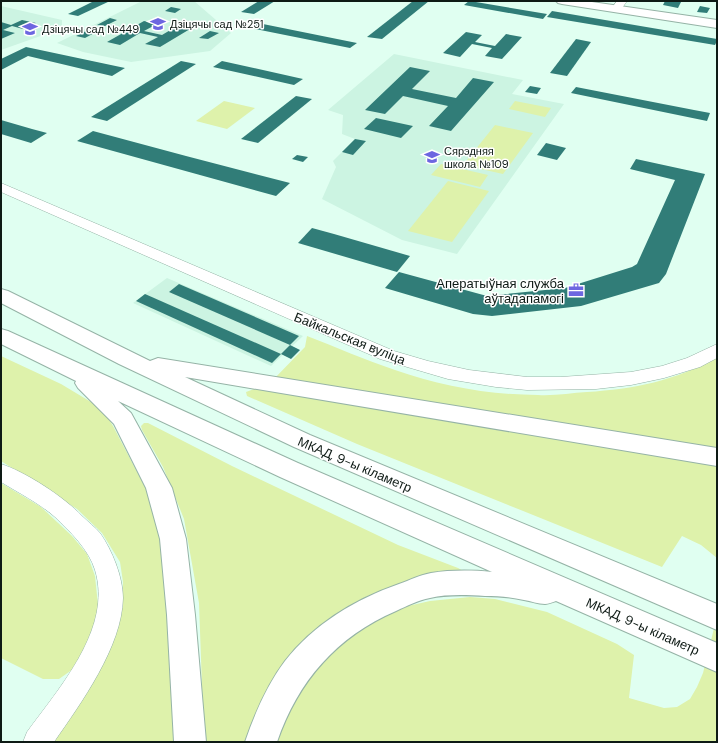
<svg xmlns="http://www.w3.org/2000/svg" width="718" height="743" viewBox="0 0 718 743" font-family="'DM Sans',sans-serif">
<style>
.built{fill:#ccf4e2}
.green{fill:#def2ab}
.building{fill:#317d78}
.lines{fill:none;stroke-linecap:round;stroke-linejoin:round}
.minor-casing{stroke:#95b3a6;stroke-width:1}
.major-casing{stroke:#95b3a6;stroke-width:2}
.highway-casing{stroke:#95b3a6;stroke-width:2}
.minor{fill:#fff;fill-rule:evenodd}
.major{fill:#fff;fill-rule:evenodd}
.highway{fill:#fff;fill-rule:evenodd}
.labels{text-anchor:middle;stroke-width:3;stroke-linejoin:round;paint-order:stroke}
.far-poi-label{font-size:11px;fill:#0e1a15;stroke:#fff;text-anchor:start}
.poi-label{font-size:13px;fill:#0e1a15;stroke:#fff;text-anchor:end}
.street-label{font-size:13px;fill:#0e1a15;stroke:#fff}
</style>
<rect width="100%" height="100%" fill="#e0fff1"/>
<g class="built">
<path d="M142 1H194L231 33 210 51 131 62 83 52 57 43Z"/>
<path d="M1 6 62 20V27L49 33 1 50Z"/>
<path d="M394 54 523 80 512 94 564 104 457 254 402 240 322 199 336 167 333 161 355 139 342 134 343 115 328 110Z"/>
<path d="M167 278 303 336 271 366 133 303Z"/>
</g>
<g class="green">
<path d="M224 101 255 108 227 129 196 121Z"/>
<path d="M515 101 551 108 545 117 509 109Z"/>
<path d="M495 125 533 133 503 174 463 165Z"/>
<path d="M441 164 488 175 480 187 431 175Z"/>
<path d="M448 181 489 191 452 242 408 231Z"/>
<path d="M307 336C336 347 365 360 395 370 440 386 490 395 538 395 554 396 571 393 587 392 634 389 675 381 717 357V451L272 381 305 347Z"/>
<path d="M1 356 61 384 96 405 106 415 113 426 147 491 162 542 176 742H53L114 637 122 606 123 582 120 562 102 533 77 509 1 461Z"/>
<path d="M254 389 717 462V558L701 545 682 536 662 567 357 444 247 396 246 392Z"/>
<path d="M144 423H148L232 466 398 545 458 568 465 572 377 593 246 742H204L199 603 184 519 163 467 142 430 141 426Z"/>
<path d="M1 483 41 507 72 536 87 554 95 576 100 624 76 667 59 679H43L1 658Z"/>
<path d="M470 597 495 599 547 612 617 644 634 655 629 698 664 708 677 707 690 699 697 687 703 673 717 616V742H271L284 708 344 635 399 608 430 601Z"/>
</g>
<g class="building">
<path d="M94 1H110L78 16 68 14Z"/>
<path d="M259 1H275L254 14 241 12Z"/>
<path d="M413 1H429L382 39 367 37Z"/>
<path d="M469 1H470L547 14 543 19 464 5Z"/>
<path d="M665 1H672L681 2 678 8 663 5Z"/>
<path d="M700 6 710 8 707 13 697 12Z"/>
<path d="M171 7 181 9 175 13 165 11Z"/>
<path d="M552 11 717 39V41L715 45 547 17Z"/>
<path d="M110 18 117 20 105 26 97 25Z"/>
<path d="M22 20 36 23 23 29 12 26 3 30 15 33 1 39V22L11 25Z"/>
<path d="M144 21 157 24 144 31 162 35 182 23 195 26 160 47 145 44 158 37 140 33 120 45 107 42Z"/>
<path d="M258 23 347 41 357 43 350 48 250 28Z"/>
<path d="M88 30 96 32 85 38 76 36Z"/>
<path d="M210 31 219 33 208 39 199 38Z"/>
<path d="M466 32 482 35 475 42 495 46 506 34 522 37 502 59 485 56 492 48 472 44 460 57 443 53Z"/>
<path d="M576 39 591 42 567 76 550 73Z"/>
<path d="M26 47 125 68 112 76 28 56 1 70V59Z"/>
<path d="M181 61 196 64 107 121 91 117Z"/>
<path d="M222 61 303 79 294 85 213 67Z"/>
<path d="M410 67 430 71 412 89 456 98 473 78 494 82 451 131 429 126 448 106 403 96 385 114 365 110Z"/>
<path d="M530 86 541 88 537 94 525 92Z"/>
<path d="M576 87 694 110 710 113 707 121 571 93Z"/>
<path d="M296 96 312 99 258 143 241 139Z"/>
<path d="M376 118 413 126 401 138 364 129Z"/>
<path d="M1 120 32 129 47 133 31 143 1 134Z"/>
<path d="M93 131 186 156 290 183 276 196 77 141Z"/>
<path d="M355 139 366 141 353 155 342 152Z"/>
<path d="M546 143 566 148 557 160 537 155Z"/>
<path d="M297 155 308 157 303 162 292 159Z"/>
<path d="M636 159 705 174 666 274 659 283 581 306 492 316 473 314 385 288 399 272 487 296 565 288 632 267 637 264 675 180 630 169Z"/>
<path d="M312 228 334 234 410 256 397 272 298 243Z"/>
<path d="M179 284 299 336 290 345 169 292Z"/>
<path d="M145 294 281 354 272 363 136 301Z"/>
<path d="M290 345 300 350 291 359 281 354Z"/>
</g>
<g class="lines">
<g class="minor-casing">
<g id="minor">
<path d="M617 1H627L620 11H612L611 9Z"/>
<path d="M1 183 394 351 428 361 469 370 527 377H561L631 372 662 366 687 358 717 344V358L700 367 664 378 631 385 596 389 527 390 496 387 448 379 380 359 1 192Z"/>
<path d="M1 464C26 472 64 497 82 516 88 522 95 527 100 533 112 550 123 577 123 598 122 647 81 703 54 742H23L27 732C59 688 113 628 95 570 89 550 70 531 55 517 39 503 19 493 1 482Z"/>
</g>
</g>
<g class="major-casing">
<path id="major" d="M556 1H585L717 20V28L562 4 558 3Z"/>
</g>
<g class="highway-casing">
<g id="highway">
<path d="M1 289 8 291 150 361 158 358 717 448V466L185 377 310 435 717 604V630L294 447 119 364 1 303Z"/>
<path d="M1 329 8 331 298 463 717 643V672L556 601C553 602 548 604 545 604 538 604 531 601 524 600 511 597 498 596 485 596 467 595 447 594 430 598 418 600 407 606 396 611 336 637 298 681 277 742H245C255 713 267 685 285 661 314 624 356 599 399 584 410 580 420 575 431 573 450 570 472 570 492 572L280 477 118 401 131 413 172 488 186 539 195 615 206 742H174L167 615 160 539 146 488 114 424 78 388 75 383 76 381 1 344Z"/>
</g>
</g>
<use href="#minor" class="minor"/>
<use href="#major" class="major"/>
<use href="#highway" class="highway"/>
</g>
<defs>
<g id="school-bare" transform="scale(1.2)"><path d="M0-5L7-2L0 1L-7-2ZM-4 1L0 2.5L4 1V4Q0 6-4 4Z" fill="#6d66e0" stroke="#fff" stroke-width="2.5" paint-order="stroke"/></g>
<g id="office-bare" transform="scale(1.2)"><path d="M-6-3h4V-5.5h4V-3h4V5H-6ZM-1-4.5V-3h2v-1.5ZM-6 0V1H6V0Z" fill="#6d66e0" stroke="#fff" stroke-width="2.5" paint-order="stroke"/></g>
</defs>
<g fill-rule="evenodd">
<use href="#school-bare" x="158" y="24"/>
<use href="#school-bare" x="30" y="29"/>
<use href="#school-bare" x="432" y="157"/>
<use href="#office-bare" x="576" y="290"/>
</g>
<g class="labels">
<g class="far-poi-label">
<text x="170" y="28">Дзіцячы сад №251</text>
<text x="42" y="33">Дзіцячы сад №449</text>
<text x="444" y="155">Сярэдняя<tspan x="444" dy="13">школа №109</tspan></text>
</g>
<g class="poi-label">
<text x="564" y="288">Аператыўная служба<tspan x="564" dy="15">аўтадапамогі</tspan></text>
</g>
<g class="street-label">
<text transform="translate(350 338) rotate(22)" y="5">Байкальская вуліца</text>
<text transform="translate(355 464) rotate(23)" y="5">МКАД, 9-ы кіламетр</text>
<text transform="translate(643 626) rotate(24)" y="5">МКАД, 9-ы кіламетр</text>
</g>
</g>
<rect width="718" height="743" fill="none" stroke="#0e1a15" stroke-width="4"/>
</svg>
